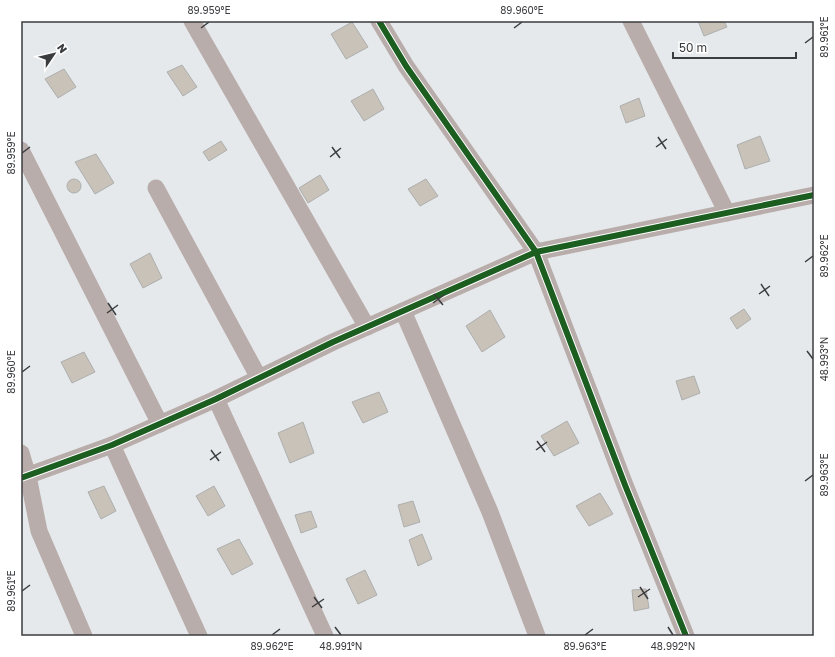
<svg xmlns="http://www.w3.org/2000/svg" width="835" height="657" viewBox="0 0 835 657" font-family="'Golos Text',sans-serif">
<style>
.building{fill:#c8c2b9;stroke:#adaeae}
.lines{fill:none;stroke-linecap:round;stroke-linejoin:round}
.minor{stroke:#b9adab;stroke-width:17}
.cycleway-casing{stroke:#fff;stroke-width:8}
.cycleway{stroke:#1b5e20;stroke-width:6}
.ticks{fill:none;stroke:#3b3c3f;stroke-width:1.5}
.neatline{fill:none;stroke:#3b3c3f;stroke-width:1.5}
.ticks-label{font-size:10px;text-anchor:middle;fill:#3b3c3f}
</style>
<rect width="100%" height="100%" fill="#e6e9ec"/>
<g class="building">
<path d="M698 21H724L727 27 704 36Z"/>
<path d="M352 22 368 47 346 59 331 34Z"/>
<path d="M182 65 197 87 183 96 167 72Z"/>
<path d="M64 69 76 87 58 98 45 79Z"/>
<path d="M373 89 384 109 364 121 351 101Z"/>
<path d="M639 98 645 116 626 123 620 106Z"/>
<path d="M760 136 770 161 745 169 737 145Z"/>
<path d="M221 141 227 150 209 161 203 152Z"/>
<path d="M96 154 114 183 95 194 75 162Z"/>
<path d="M320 175 329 190 308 203 299 188Z"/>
<path d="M426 179 438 196 420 206 408 189Z"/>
<circle cx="74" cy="186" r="7"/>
<path d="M150 253 162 278 143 288 130 264Z"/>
<path d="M744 309 751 319 737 329 730 318Z"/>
<path d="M490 310 505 337 482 352 466 326Z"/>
<path d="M84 352 95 372 72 383 61 362Z"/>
<path d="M694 376 700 393 682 400 676 381Z"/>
<path d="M379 392 388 412 363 423 352 402Z"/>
<path d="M567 421 579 443 554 456 541 436Z"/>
<path d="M303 422 314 453 290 463 278 433Z"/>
<path d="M104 486 116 511 101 519 88 492Z"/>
<path d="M214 486 225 506 208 516 196 496Z"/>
<path d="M600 493 613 514 589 526 576 506Z"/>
<path d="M413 501 420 522 404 527 398 505Z"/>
<path d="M311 511 317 527 301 533 295 515Z"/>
<path d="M422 534 432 559 418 566 409 540Z"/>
<path d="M239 539 253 564 232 575 217 549Z"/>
<path d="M365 570 377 595 358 604 346 579Z"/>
<path d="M646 589 649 608 634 611 632 590Z"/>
</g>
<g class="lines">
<g class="minor">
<path d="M192 21 367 327"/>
<path d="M379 21 406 66 536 252 625 485 686 636"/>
<path d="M631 21 727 213"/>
<path d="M21 150 160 424"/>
<path d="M156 188 259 378"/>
<path d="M403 311 490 512 537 636"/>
<path d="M216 399 325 636"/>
<path d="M112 445 199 636"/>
<path d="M21 453 28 476 39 531 84 636"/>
<path d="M21 478 112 445 216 399 333 342 536 252 814 195"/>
</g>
<g class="cycleway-casing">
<g id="cycleway">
<path d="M379 21 406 66 536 252 625 485 686 636"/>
<path d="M21 478 112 445 216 399 333 342 536 252 814 195"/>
</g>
</g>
<use href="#cycleway" class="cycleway"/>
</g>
<path class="ticks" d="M201 28 209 22M514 28 522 22M805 43 813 37M658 137 666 149M332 147 340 158M656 147 667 139M22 153 30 147M330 157 341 148M805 262 813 256M761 284 769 296M434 294 443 305M759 294 770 286M108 303 116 315M433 303 444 295M107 313 118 305M807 351 813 359M22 372 30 366M537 441 545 452M211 450 219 461M536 450 547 442M210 460 221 452M805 481 813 475M640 587 648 599M22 591 30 585M314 597 322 608M638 597 650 589M312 607 324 599M335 627 341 635M668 627 673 635M272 635 280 629M585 635 593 629"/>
<rect width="835" height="657" fill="none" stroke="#ffffff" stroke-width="44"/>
<g transform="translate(54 54) rotate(55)" stroke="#ffffff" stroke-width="3" paint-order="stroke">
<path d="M0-3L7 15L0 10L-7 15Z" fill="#3b3c3f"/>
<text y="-6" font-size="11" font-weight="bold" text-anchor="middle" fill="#3b3c3f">N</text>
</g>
<path d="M673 52v6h123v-6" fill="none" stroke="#3b3c3f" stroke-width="2"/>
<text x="679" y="52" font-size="12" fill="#3b3c3f" stroke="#ffffff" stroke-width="3" paint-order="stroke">50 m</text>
<rect x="22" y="22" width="791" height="613" class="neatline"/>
<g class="ticks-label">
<text x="209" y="14">89.959°E</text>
<text x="522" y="14">89.960°E</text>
<text transform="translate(824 37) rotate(-90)" y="4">89.961°E</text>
<text transform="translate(11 153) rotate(-90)" y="4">89.959°E</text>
<text transform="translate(824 256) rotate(-90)" y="4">89.962°E</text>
<text transform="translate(824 359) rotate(-90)" y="4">48.993°N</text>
<text transform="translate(11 372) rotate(-90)" y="4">89.960°E</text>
<text transform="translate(824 475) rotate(-90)" y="4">89.963°E</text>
<text transform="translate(11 591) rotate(-90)" y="4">89.961°E</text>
<text x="272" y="650">89.962°E</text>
<text x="341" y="650">48.991°N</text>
<text x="585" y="650">89.963°E</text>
<text x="673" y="650">48.992°N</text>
</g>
</svg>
